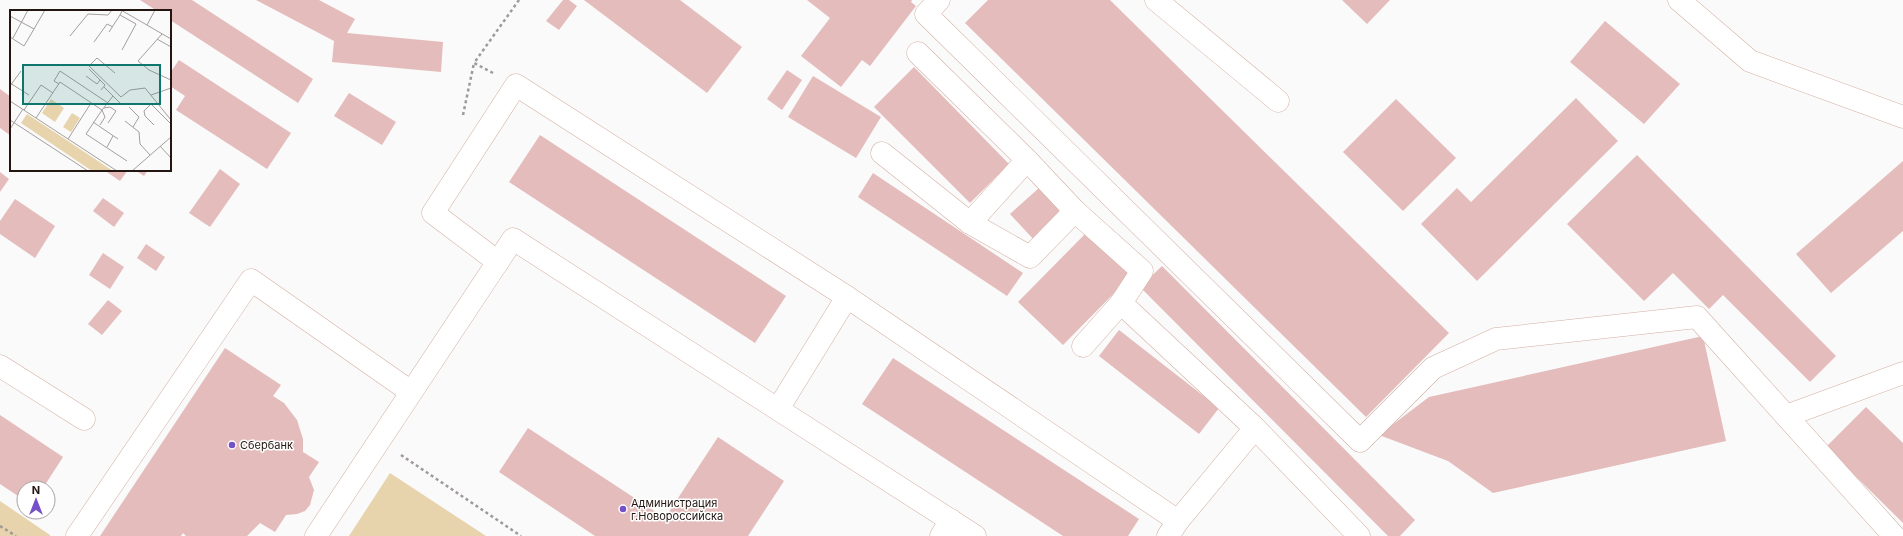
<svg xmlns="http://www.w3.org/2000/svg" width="1903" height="536" viewBox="0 0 1903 536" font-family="Inter,sans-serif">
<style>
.green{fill:#e8d4ac}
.building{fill:#e4bcbb}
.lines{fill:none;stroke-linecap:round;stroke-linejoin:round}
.minor-casing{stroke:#d3afa2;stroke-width:23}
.path{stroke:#9f9a98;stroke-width:2.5;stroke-dasharray:3 3;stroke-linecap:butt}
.minor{stroke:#fff;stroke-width:22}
.poi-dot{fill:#7550c9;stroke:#fff;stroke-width:1.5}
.labels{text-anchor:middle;stroke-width:3;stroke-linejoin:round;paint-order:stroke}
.poi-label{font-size:11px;fill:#231611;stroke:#fff;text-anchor:start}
.inset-road{fill:none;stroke:#a49f9d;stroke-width:1}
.view{fill:#0f766e;fill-opacity:0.15;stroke:#0f766e;stroke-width:2}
.inset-edge{fill:none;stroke:#231611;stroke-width:2}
</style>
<rect width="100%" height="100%" fill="#fafafa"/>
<g class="green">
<path d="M390 473 486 536H349Z"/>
<path d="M0 501 50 535V536H0Z"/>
</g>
<g class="building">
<path d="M140 0H192L313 79 298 103 170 20V11H157Z"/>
<path d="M256 0H319L355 19 347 33 443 42 441 72 332 62 334 41Z"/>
<path d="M563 0H569L577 6 559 30 546 21Z"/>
<path d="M584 0H680L742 47 707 93Z"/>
<path d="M807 0H912L911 2 916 6 870 66 862 60 841 87 801 56 830 18Z"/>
<path d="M988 0H1110L1449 333 1366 417 965 23Z"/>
<path d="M1342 0H1390L1367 24Z"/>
<path d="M1605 21 1680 84 1644 124 1570 62Z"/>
<path d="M179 60 291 133 267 169 176 110 185 96 170 86V73Z"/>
<path d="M914 67 1009 164 970 203 874 107Z"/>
<path d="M787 70 802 80 782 110 767 99Z"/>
<path d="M813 76 881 117 856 158 788 117Z"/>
<path d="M0 89 11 97V136L0 128Z"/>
<path d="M349 93 396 122 382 145 334 116Z"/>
<path d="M1576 98 1618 141 1477 281 1421 224 1457 188 1471 202Z"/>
<path d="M1396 99 1456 158 1403 211 1343 152Z"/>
<path d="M540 135 786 296 755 343 509 182Z"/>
<path d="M1637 155 1836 356 1810 382 1723 295 1709 309 1673 273 1644 301 1567 224Z"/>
<path d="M1903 161V231L1831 293 1796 254Z"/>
<path d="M220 169 240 184 210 227 189 213Z"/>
<path d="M104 170H128L120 181Z"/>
<path d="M135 170H148L144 176Z"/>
<path d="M0 172 9 179 0 192Z"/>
<path d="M873 173 1023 273 1007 296 858 197Z"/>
<path d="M1039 188 1063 215 1035 241 1010 214Z"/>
<path d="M103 198 124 213 114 227 93 211Z"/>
<path d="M15 199 55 226 35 258 0 234V221Z"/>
<path d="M1086 233 1131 276 1063 345 1018 302Z"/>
<path d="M146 244 165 257 156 271 137 258Z"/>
<path d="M103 253 124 267 110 289 89 275Z"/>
<path d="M1162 266 1415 520 1400 536H1388L1140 287Z"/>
<path d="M108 300 122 311 102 335 88 324Z"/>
<path d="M1119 330 1219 408 1199 434 1099 356Z"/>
<path d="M1703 336 1726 441 1493 493 1448 461 1379 435 1429 397Z"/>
<path d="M225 348 281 385 273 396 284 403 297 420 303 439V452L319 462 309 477 314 490 310 505 305 511 297 514 286 515 275 532 260 523 247 536H186L183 533 181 536H100Z"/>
<path d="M893 358 1139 519 1128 536H1063L862 404Z"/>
<path d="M1866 407 1903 443V523L1826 447Z"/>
<path d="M0 415 63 457 43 488H24V500L0 484Z"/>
<path d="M528 428 665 518 718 437 784 481 748 536H595L499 472Z"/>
</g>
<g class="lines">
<g class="minor-casing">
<g id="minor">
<path d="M939 0 926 14 1360 441 1433 368 1496 339 1697 317 1894 536"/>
<path d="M1156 0 1278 101"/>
<path d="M1679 0 1750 61 1903 117"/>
<path d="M918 53 1027 160 1075 211 1142 271 1121 303 1083 346"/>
<path d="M882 153 970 223 1030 257 1075 211"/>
<path d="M970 223 1027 160"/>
<path d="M498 262 433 213 516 85 847 297 1178 521"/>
<path d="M1121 303 1255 428 1359 536"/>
<path d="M0 366 84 419"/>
<path d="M778 409 847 297"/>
<path d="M1786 416 1903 373"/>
<path d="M77 536 251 280 411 392"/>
<path d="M316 536 513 239 975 536"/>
<path d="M941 536 951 520"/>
<path d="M1168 536 1178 521 1255 428"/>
</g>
</g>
<g class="path">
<path d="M493 73 474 63 519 0"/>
<path d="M463 115 474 63"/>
<path d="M401 455 521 536"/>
<path d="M0 526 16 536"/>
</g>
<use href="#minor" class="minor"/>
</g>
<g class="poi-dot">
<circle cx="232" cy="445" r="4"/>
<circle cx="623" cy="509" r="4"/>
</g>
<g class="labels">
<g class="poi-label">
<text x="240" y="449">Сбербанк</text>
<text x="631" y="507">Администрация<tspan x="631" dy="13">г.Новороссийска</tspan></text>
</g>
</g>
<g transform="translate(10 10)">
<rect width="161" height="161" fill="#fafafa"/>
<path d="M41 89 54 98 45 112 32 103ZM62 103 70 108 61 122 53 117ZM17 104 55 129 103 161H82L11 113Z" fill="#e8d4ac"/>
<path class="inset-road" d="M111 0 161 29M112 1 110 5 126 14 112 40M0 6 24 19 35 0M137 15 145 0M99 22 110 5M152 24 128 51 139 60 161 70M60 26 78 4 98 5 102 0M0 27 14 36 24 19M3 28 18 0M147 29 161 37M84 32 97 14 103 17M79 59 95 75 91 80M105 63 87 48 79 56 111 87 120 80 135 78 161 110M76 66 87 74 90 70M0 73 19 85M49 74 44 71 50 61 98 93M0 76 11 61M94 77 112 95M141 85 161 78M0 91 107 161M119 97 129 107 123 117M94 98 100 97 106 101 98 113M14 100 31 75 43 83M26 108 50 72 92 100 76 124 117 151M0 110 78 161M115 111 129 122 130 134 140 145M83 112 108 129M90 115 95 107 92 100 103 86M144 115 135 106 134 101 141 94 161 114M0 119 13 99M58 129 81 93M150 136 161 148M97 137 103 126M122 161 161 127"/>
<path class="view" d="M13 55H150V94H13Z"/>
<rect width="161" height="161" class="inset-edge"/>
</g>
<g transform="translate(36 500)"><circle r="19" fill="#ffffff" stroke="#a7a2a0"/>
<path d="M0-3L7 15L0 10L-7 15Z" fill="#7550c9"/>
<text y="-6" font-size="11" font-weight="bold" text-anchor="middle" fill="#231611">N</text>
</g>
</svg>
